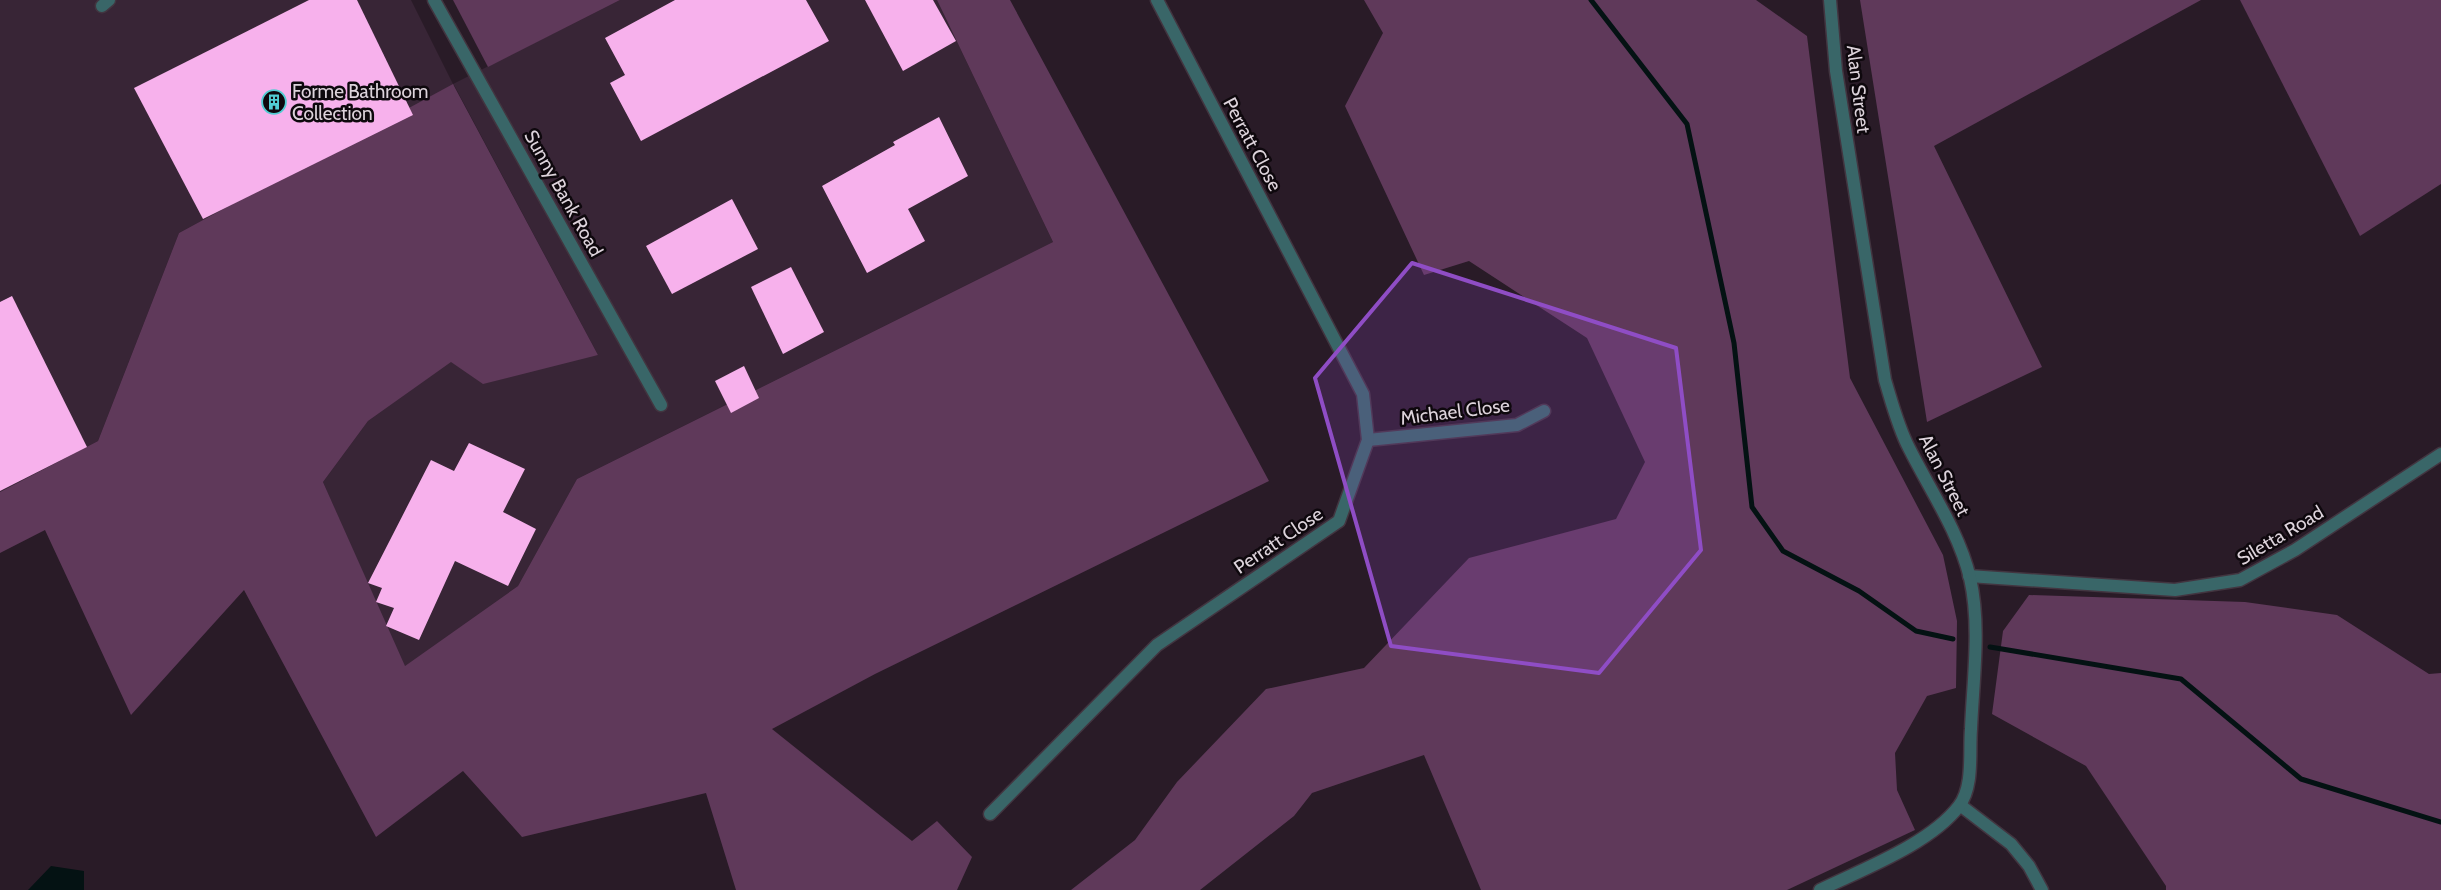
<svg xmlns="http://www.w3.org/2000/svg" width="2441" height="890" viewBox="0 0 2441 890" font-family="Cabin,sans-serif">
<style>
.built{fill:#382536}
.green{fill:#5f395a}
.water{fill:#041213}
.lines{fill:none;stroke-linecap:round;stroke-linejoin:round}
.stream{stroke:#041213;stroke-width:5}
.building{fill:#f7b1ec}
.minor-casing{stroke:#423540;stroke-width:15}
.tertiary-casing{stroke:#423540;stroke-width:15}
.minor{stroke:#396668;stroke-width:12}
.tertiary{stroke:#396668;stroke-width:12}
.marked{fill:#8f4dc5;fill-opacity:0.2;stroke:#8f4dc5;stroke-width:4;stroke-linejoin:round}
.labels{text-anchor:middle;stroke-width:5;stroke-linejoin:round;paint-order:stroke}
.street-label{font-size:19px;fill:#ddd3db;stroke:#0e080d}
.poi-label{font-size:19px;fill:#ddd3db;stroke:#0e080d;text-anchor:start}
</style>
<rect width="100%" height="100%" fill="#291b27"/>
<path class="built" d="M0 0H411L453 84 620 0H937L1053 242 577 479 518 586 404 667 323 482 368 421 451 361 598 355 454 85 179 233 98 441 0 492Z"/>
<g class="green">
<path d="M453 0H620L488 67Z"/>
<path d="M937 0H1010L1269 481 875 674 772 729 912 841 937 821 972 857 957 890H736L706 793 522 837 463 771 376 837 244 590 131 715 45 530 0 553V492L98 441 179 233 453 84 598 355 483 384 451 362 368 421 323 482 405 666 518 586 577 479 1053 242Z"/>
<path d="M1364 0H1756L1807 36 1850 378 1943 555 1957 621 1956 688 1927 696 1895 753 1897 790 1915 830 1787 890H1481L1424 755 1312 793 1294 816 1200 890H1071L1135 840 1177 782 1266 689 1364 668 1469 558 1616 519 1645 462 1587 338 1469 261 1424 275 1345 106 1383 33Z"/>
<path d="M1860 0H2201L1934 146 2042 367 1927 422Z"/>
<path d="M2240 0H2441V184L2360 236Z"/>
<path d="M2029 595 2245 602 2337 615 2429 674 2441 673V890H2166V886L2086 766 1992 714 2003 631Z"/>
</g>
<path class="water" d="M51 866 84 871V890H28Z"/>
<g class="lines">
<g class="stream">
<path d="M1591 0 1687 124 1734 343 1752 507 1783 551 1859 591 1916 631 1953 639"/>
<path d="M1990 647 2181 679 2301 779 2441 822"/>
</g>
</g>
<g class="building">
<path d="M309 0H357L413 115 203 219 134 88Z"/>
<path d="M675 0H806L829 41 641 141 610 83 625 75 605 38Z"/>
<path d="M865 0H933L956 41 903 71Z"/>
<path d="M939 117 968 176 908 209 925 241 867 273 822 186 895 145 893 142Z"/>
<path d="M732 199 758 249 672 294 646 246Z"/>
<path d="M791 267 824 332 783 354 751 287Z"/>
<path d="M12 296 87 447 0 491V302Z"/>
<path d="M744 366 759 398 731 413 715 381Z"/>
<path d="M469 443 525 469 503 512 536 529 508 586 455 561 419 640 386 626 394 608 376 602 382 588 368 583 431 460 454 471Z"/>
</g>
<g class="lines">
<g class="minor-casing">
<g id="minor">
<path d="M434 0 661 405"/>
<path d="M102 6 109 0"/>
<path d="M1368 440 1517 425 1544 411"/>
<path d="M1969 576 2175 590 2240 580 2295 550 2441 454"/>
<path d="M1960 805 2011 844 2029 866 2042 890"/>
<path d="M990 814 1157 645 1339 521 1368 440 1363 394 1157 0"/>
</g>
</g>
<g class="tertiary-casing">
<path id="tertiary" d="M1820 890C1863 869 1930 844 1959 806 1974 786 1969 753 1971 729 1973 680 1981 626 1970 578 1959 532 1930 490 1909 448 1898 427 1892 403 1885 380L1836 71 1830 0"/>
</g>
<use href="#minor" class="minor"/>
<use href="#tertiary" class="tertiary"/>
</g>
<path class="marked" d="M1412 263 1676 348 1701 550 1599 673 1391 646 1315 378Z"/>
<defs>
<g id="building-ring" transform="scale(1.25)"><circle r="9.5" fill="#0e080d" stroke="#51ccd2" stroke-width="1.5"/><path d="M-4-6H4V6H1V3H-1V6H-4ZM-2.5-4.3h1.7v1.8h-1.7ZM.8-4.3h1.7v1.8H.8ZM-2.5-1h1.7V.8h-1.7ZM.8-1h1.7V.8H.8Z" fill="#51ccd2"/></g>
</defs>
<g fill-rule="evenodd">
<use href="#building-ring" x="274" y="102"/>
</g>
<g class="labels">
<g class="street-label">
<text transform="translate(1859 89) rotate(83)" y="7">Alan Street</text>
<text transform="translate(1253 144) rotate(62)" y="7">Perratt Close</text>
<text transform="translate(564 193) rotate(61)" y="7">Sunny Bank Road</text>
<text transform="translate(1455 411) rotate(-7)" y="7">Michael Close</text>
<text transform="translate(1945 475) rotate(63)" y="7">Alan Street</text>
<text transform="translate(2280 535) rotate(-31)" y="7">Siletta Road</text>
<text transform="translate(1278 540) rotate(-34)" y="7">Perratt Close</text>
</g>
<g class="poi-label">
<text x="292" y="98">Forme Bathroom<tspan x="292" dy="22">Collection</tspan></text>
</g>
</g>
</svg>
